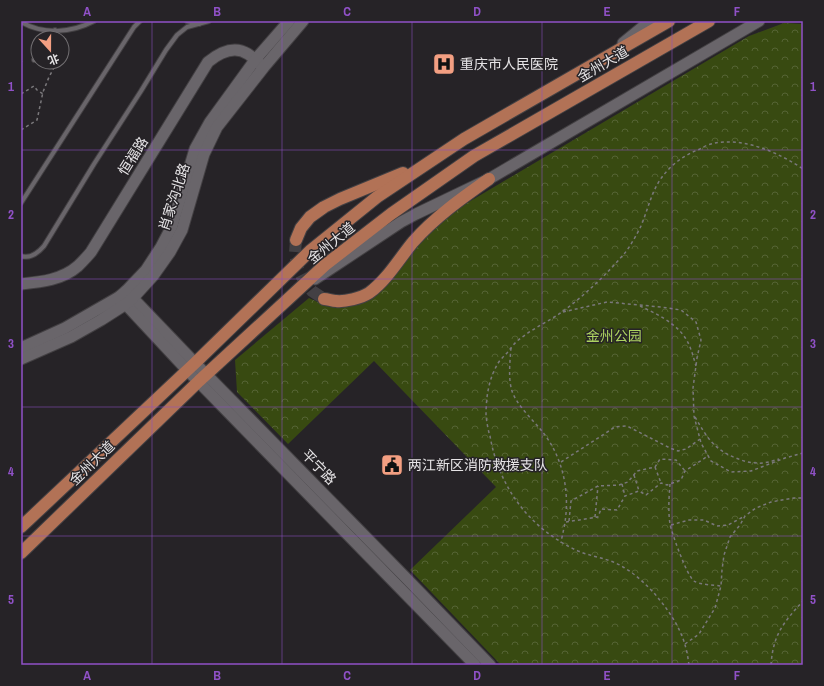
<svg xmlns="http://www.w3.org/2000/svg" width="824" height="686" viewBox="0 0 824 686" font-family="'Archivo Narrow','Noto Sans SC',sans-serif">
<style>
.forest{fill:url(#forest-crowns)}
.lines{fill:none;stroke-linecap:round;stroke-linejoin:round}
.primary-tunnel{stroke:#434044;stroke-width:12;stroke-dasharray:12 6;stroke-linecap:butt}
.lane-casing{stroke:#434043;stroke-width:6}
.secondary-casing{stroke:#434043;stroke-width:13}
.primary-casing{stroke:#434043;stroke-width:14}
.path{stroke:#7a787b;stroke-width:1.5;stroke-dasharray:3 3;stroke-linecap:butt}
.lane{stroke:#69656a;stroke-width:4}
.secondary{stroke:#69656a;stroke-width:11}
.primary{stroke:#b27256;stroke-width:12}
.grid{fill:none;stroke:#9051c7;stroke-width:1;stroke-opacity:0.55}
.labels{text-anchor:middle;stroke-width:3;stroke-linejoin:round;paint-order:stroke}
.poi-label{font-size:14px;fill:#e6e4e6;stroke:#262327;text-anchor:start}
.street-label{font-size:14px;fill:#e6e4e6;stroke:#262327}
.park-label{font-size:14px;fill:#add360;stroke:#262327}
.neatline{fill:none;stroke:#9051c7;stroke-width:1.5}
.grid-label{font-size:13px;text-anchor:middle;font-weight:bold;fill:#9051c7}
</style>
<defs>
<pattern id="forest-crowns" width="20" height="18" patternUnits="userSpaceOnUse"><rect width="20" height="18" fill="#384a11"/><path d="M2 6a3 3 0 1 1 6 0M12 15a3 3 0 1 1 6 0" fill="none" stroke="#556434"/></pattern>
</defs>
<rect width="100%" height="100%" fill="#262327"/>
<path class="forest" d="M784 23 803 24V665H501L410 570 496 487 374 361 288 444 237 392 235 360 309 298 326 306 339 307 398 268 434 227 462 206 749 36Z"/>
<g class="lines">
<path class="primary-tunnel" d="M296 240 295 253 298 269 304 281 312 291 324 299"/>
<g class="lane-casing">
<g id="lane">
<path d="M187 21 199 24"/>
<path d="M21 22C44 35 71 33 94 21"/>
<path d="M55 38V30"/>
<path d="M34 60 38 58"/>
<path d="M21 203 134 27 140 21"/>
<path d="M21 256C30 259 38 253 44 246L94 164 141 91 166 50 177 35 187 27 209 21"/>
</g>
</g>
<g class="secondary-casing">
<g id="secondary">
<path d="M623 43 650 21"/>
<path d="M315 279 401 222 416 214 489 179 759 21"/>
<path d="M21 284C41 282 62 280 78 266 82 262 87 257 91 252L208 62C219 53 234 45 248 54 253 57 256 61 260 64"/>
<path d="M126 291 195 363 407 579 490 665"/>
<path d="M119 297 187 370 475 665"/>
<path d="M21 348 65 328 119 297 126 291 146 270 161 247 172 226 195 149 210 122 255 60 289 21"/>
<path d="M21 359 71 337 101 320 126 304 133 298 153 276 170 252 182 230 204 154 217 127 264 67 303 21"/>
</g>
</g>
<g class="primary-casing">
<g id="primary">
<path d="M296 240 301 228 310 217 324 207 340 199 403 173"/>
<path d="M324 299C328 299 332 301 336 301 345 302 361 298 369 293 387 280 399 259 413 242 435 217 462 198 489 179"/>
<path d="M21 527 195 363 310 251 377 197 464 139 669 21"/>
<path d="M21 553 199 381 325 265 391 214 474 156 709 21"/>
</g>
</g>
<g class="path">
<path d="M62 53 66 37"/>
<path d="M21 62 22 61"/>
<path d="M21 94 34 86 37 90 43 94"/>
<path d="M21 130 37 120 43 92 49 77 57 62"/>
<path d="M640 306C657 314 676 323 686 339 691 347 693 356 696 366"/>
<path d="M563 312 607 302 661 307 681 310 696 322 701 340 697 358 693 388 694 416 701 443 711 461 731 472 751 471 785 458 803 453"/>
<path d="M511 348C510 360 508 379 512 391 516 404 532 419 541 430 562 455 570 489 565 522 564 529 562 536 561 543"/>
<path d="M695 417C706 436 714 450 736 458 743 461 750 463 757 463 764 464 772 461 779 459"/>
<path d="M561 462 615 427 627 426 670 448 678 451 686 449 700 439"/>
<path d="M655 467 661 483"/>
<path d="M634 475 639 491"/>
<path d="M622 484 625 496"/>
<path d="M670 484C669 497 668 511 670 524 672 534 687 576 694 581 700 585 714 585 721 586"/>
<path d="M595 517 598 486"/>
<path d="M569 521 571 501 598 486 619 485 628 482 637 471 655 467 660 459 676 460 685 471"/>
<path d="M566 522 598 517 601 509 617 510 625 496 639 491 646 495 661 483 667 485 681 480 685 471 708 456"/>
<path d="M671 525 689 520H704L717 526 728 525 745 516"/>
<path d="M685 644 699 634 715 608 721 586 722 570 724 555 730 537 740 525 745 516 756 508 771 502 794 498H803"/>
<path d="M689 665C688 658 687 651 685 645 678 618 648 581 623 567 609 558 592 557 578 551 530 529 499 488 490 436 488 430 487 423 486 416 486 399 488 381 497 365 499 361 503 357 507 353 511 348 515 342 521 338 534 328 549 321 562 312 585 295 606 275 624 254 630 247 637 234 641 226 649 207 652 187 667 171 676 161 687 154 700 149 703 147 707 145 711 144 741 136 778 152 803 169"/>
<path d="M771 665C773 635 783 623 803 601"/>
</g>
<use href="#lane" class="lane"/>
<use href="#secondary" class="secondary"/>
<use href="#primary" class="primary"/>
</g>
<path class="grid" d="M152 21V665M282 21V665M412 21V665M542 21V665M672 21V665M21 150H803M21 279H803M21 407H803M21 536H803"/>
<defs>
<g id="hospital-square" transform="scale(1.15)"><rect x="-9" y="-9" width="18" height="18" rx="4" fill="#f39f82" stroke="#262327"/><path d="M-5-5h3v3.5h4V-5h3V5h-3V1.5h-4V5h-3Z" fill="#111"/></g>
<g id="civic-square" transform="scale(1.15)"><rect x="-9" y="-9" width="18" height="18" rx="4" fill="#f39f82" stroke="#262327"/><path d="M-.6-6.5H3V-4.5H.6V-3L4-1V1h2V6H-6V1h2V-1L-.6-3ZM-1.2 2.5V6h2.4V2.5Z" fill="#111"/></g>
</defs>
<g fill-rule="evenodd">
<use href="#hospital-square" x="444" y="64"/>
<use href="#civic-square" x="392" y="465"/>
</g>
<g class="labels">
<g class="poi-label">
<text x="460" y="69">重庆市人民医院</text>
<text x="408" y="470">两江新区消防救援支队</text>
</g>
<g class="street-label">
<text transform="translate(603 64) rotate(-30)" y="5">金州大道</text>
<text transform="translate(133 156) rotate(-58)" y="5">恒福路</text>
<text transform="translate(174 197) rotate(-72)" y="5">肖家沟北路</text>
<text transform="translate(331 243) rotate(-39)" y="5">金州大道</text>
<text transform="translate(92 463) rotate(-44)" y="5">金州大道</text>
<text transform="translate(319 467) rotate(46)" y="5">平宁路</text>
</g>
<g class="park-label">
<text x="614" y="341">金州公园</text>
</g>
</g>
<rect width="824" height="686" fill="none" stroke="#262327" stroke-width="44"/>
<g transform="translate(50 50) rotate(159)"><circle r="19" fill="#262327" stroke="#737073"/>
<path d="M0-3L7 15L0 10L-7 15Z" fill="#f39f82"/>
<text y="-6" font-size="11" font-weight="bold" text-anchor="middle" fill="#e6e4e6">北</text>
</g>
<rect x="22" y="22" width="780" height="642" class="neatline"/>
<g class="grid-label">
<text x="87" y="16">A</text>
<text x="217" y="16">B</text>
<text x="347" y="16">C</text>
<text x="477" y="16">D</text>
<text x="607" y="16">E</text>
<text x="737" y="16">F</text>
<text x="11" y="91">1</text>
<text x="813" y="91">1</text>
<text x="11" y="219">2</text>
<text x="813" y="219">2</text>
<text x="11" y="348">3</text>
<text x="813" y="348">3</text>
<text x="11" y="476">4</text>
<text x="813" y="476">4</text>
<text x="11" y="604">5</text>
<text x="813" y="604">5</text>
<text x="87" y="680">A</text>
<text x="217" y="680">B</text>
<text x="347" y="680">C</text>
<text x="477" y="680">D</text>
<text x="607" y="680">E</text>
<text x="737" y="680">F</text>
</g>
</svg>
